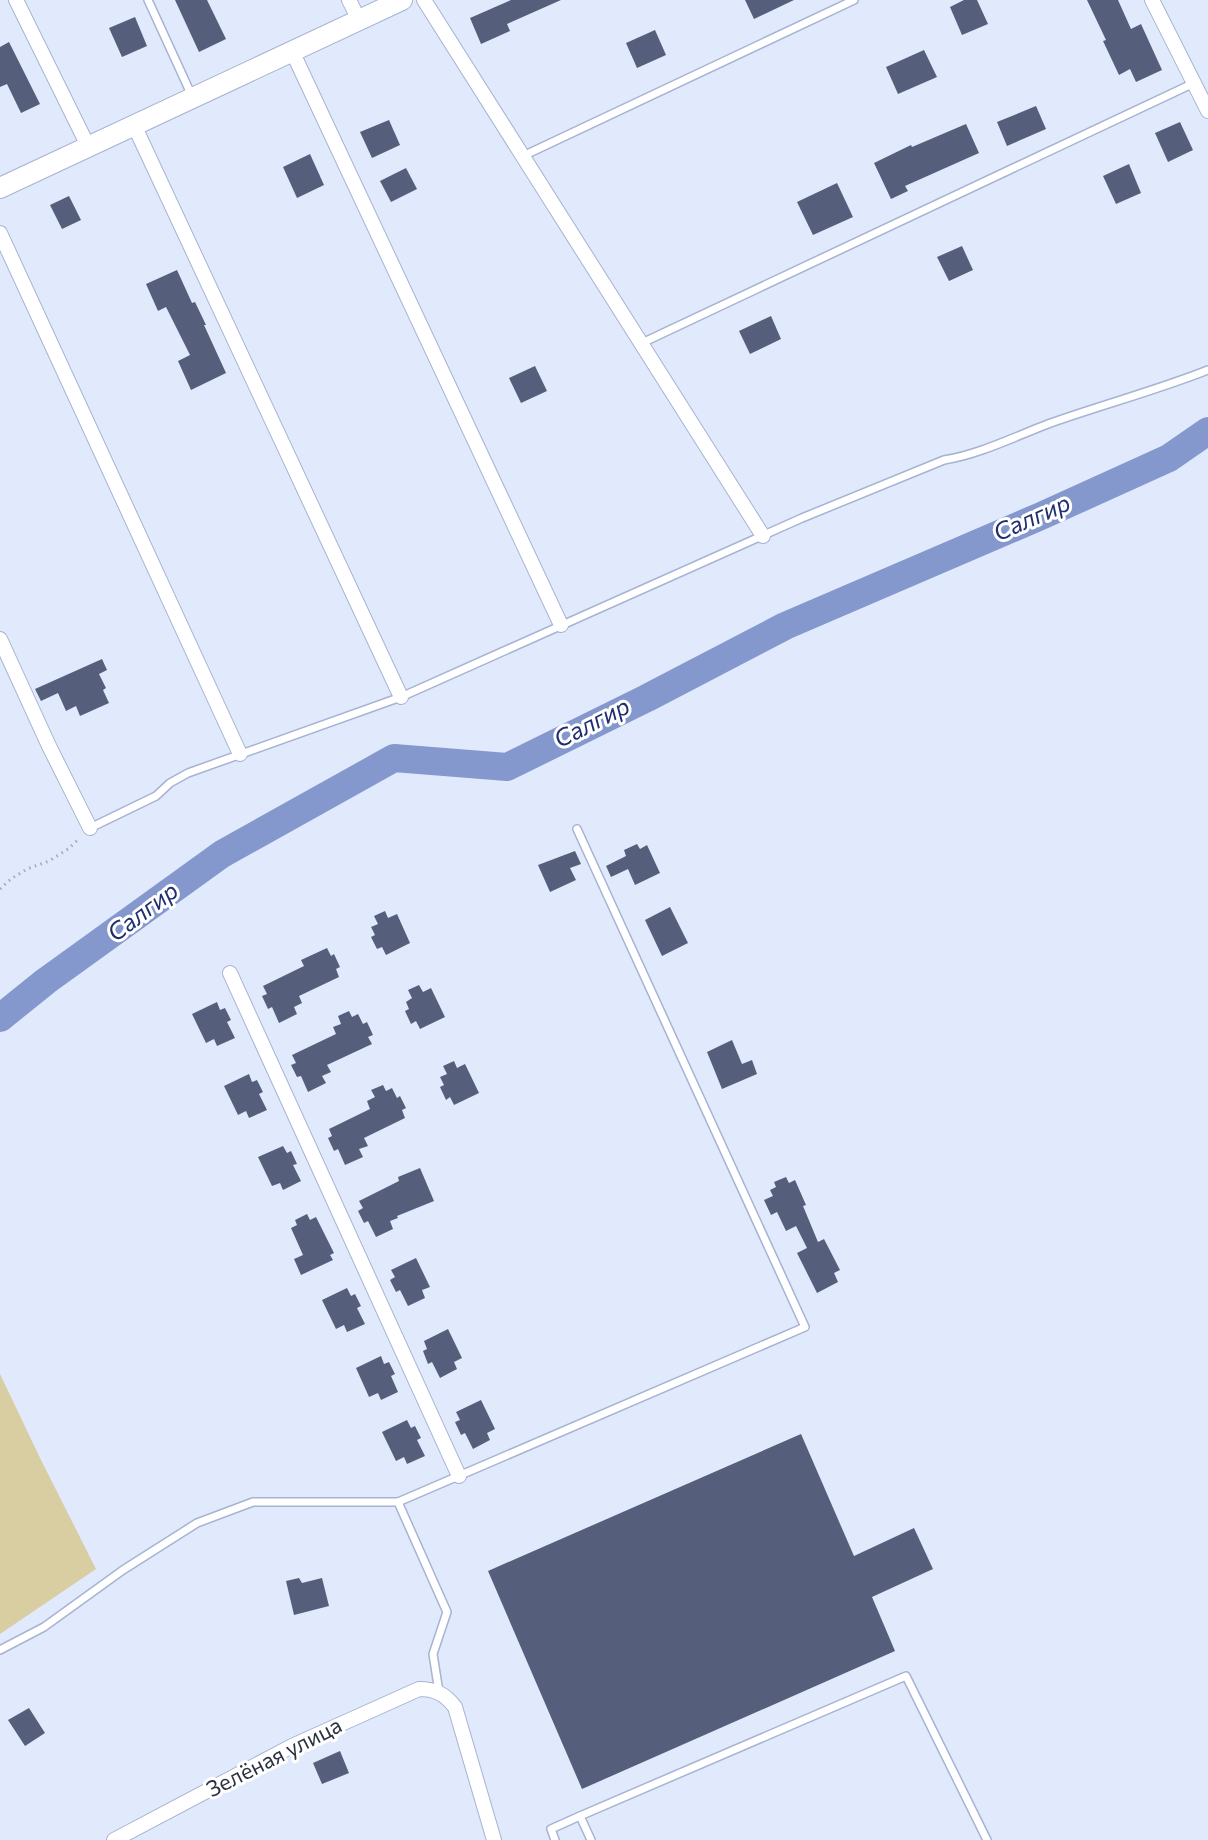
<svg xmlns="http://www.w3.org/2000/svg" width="1208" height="1840" viewBox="0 0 1208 1840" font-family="Commissioner,sans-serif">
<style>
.green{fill:#d9cda2}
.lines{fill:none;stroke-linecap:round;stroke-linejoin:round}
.river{stroke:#8498cd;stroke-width:28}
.building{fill:#555f7b}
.service-casing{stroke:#a7b3d2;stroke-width:10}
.minor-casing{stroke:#a7b3d2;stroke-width:16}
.secondary-casing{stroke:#a7b3d2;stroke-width:22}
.path{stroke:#a2a9ba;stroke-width:3;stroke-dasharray:1.5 4.5;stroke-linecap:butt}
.service{stroke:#fff;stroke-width:7}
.minor{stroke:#fff;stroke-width:14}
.secondary{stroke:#fff;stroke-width:20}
.labels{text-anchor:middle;stroke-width:6;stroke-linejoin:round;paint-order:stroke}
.street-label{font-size:22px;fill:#2d323f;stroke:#fff}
.water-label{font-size:24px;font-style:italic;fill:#1f2e6e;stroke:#fff}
</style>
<rect width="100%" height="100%" fill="#e1e9fc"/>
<path class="green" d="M0 1374 41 1460 96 1569 0 1634Z"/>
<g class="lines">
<path class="river" d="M0 1018 46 981 222 854 394 758 507 767 647 698 785 626 1041 516 1169 458 1208 431"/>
</g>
<g class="building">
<path d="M175 0H207L226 39 199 52Z"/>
<path d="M511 0H561L507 24 510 31 481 44 470 18Z"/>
<path d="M745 0H794L754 19Z"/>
<path d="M964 0H977L988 24 962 35 950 7Z"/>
<path d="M1087 0H1118L1131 29 1141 24 1162 70 1136 82 1130 69 1119 75 1103 41 1106 40Z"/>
<path d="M135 17 147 46 122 57 109 28Z"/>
<path d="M655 30 666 55 637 68 626 43Z"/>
<path d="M9 42 40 104 21 113 7 84 0 87V47Z"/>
<path d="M924 50 937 77 898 94 886 67Z"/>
<path d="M1036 106 1046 129 1007 146 997 122Z"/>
<path d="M389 120 400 145 372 158 360 132Z"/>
<path d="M1180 122 1193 150 1168 162 1155 133Z"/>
<path d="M966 124 979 153 905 186 908 191 891 199 874 163 911 145 912 147Z"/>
<path d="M310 154 324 185 297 198 283 167Z"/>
<path d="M1129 164 1141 193 1116 204 1103 176Z"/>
<path d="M406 168 417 189 391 202 380 181Z"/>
<path d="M837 183 853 217 813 235 797 202Z"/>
<path d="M69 196 81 220 62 229 50 205Z"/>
<path d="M962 246 973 270 949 281 937 257Z"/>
<path d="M177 270 192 303 195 302 206 325H204L226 373 191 390 178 361 190 355 166 307 158 311 146 284Z"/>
<path d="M771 316 781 339 750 354 739 331Z"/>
<path d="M535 366 547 391 521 403 509 378Z"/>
<path d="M102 659 107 670 99 674 106 688 103 690 109 703 80 716 76 706 66 711 58 693 41 701 35 689Z"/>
<path d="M637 844 640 849 647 845 660 873 635 885 628 869 611 877 606 866 626 856 624 850Z"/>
<path d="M575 851 581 864 570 868 576 880 550 892 538 865Z"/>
<path d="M670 907 688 943 662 956 645 920Z"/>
<path d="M385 911 388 918 397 914 410 943 386 955 382 947 377 949 371 937 375 935 371 927 378 924 374 916Z"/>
<path d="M327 948 331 956 334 954 340 967 336 969 339 977 299 996 302 1003 294 1007 297 1014 279 1023 272 1007 268 1009 262 996 267 994 263 986 304 966 301 960Z"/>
<path d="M419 985 423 992 431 988 445 1017 420 1029 416 1021 411 1024 405 1011 409 1009 406 1002 412 998 408 990Z"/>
<path d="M217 1002 220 1010 225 1008 231 1020 227 1022 235 1038 217 1046 214 1039 206 1043 192 1014Z"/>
<path d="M349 1011 352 1017 358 1014 363 1024 367 1022 373 1035 368 1037 372 1044 327 1065 331 1072 322 1076 326 1083 308 1092 301 1076 297 1077 291 1065 296 1063 292 1055 336 1034 333 1027 341 1024 338 1016Z"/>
<path d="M732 1040 742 1064 752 1060 757 1074 722 1089 707 1052Z"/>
<path d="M454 1061 457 1068 465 1064 479 1093 454 1105 450 1097 446 1100 440 1087 444 1085 440 1077 447 1074 443 1066Z"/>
<path d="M249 1074 252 1082 257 1080 263 1092 259 1094 267 1110 249 1118 246 1111 238 1115 224 1086Z"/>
<path d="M383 1085 386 1091 392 1088 397 1098 400 1096 406 1108 402 1110 405 1118 364 1138 368 1146 359 1149 363 1157 345 1165 338 1149 334 1151 328 1138 332 1136 329 1129 370 1109 367 1101 375 1097 371 1090Z"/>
<path d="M283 1146 287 1153 291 1151 297 1164 293 1165 301 1181 283 1190 280 1183 272 1186 258 1157Z"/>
<path d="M420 1168 434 1201 397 1216 398 1218 390 1221 393 1229 376 1237 368 1221 364 1223 358 1211 363 1208 359 1201 399 1181 398 1177Z"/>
<path d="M786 1177 789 1183 795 1180 806 1205 803 1206 818 1242 824 1239 840 1270 834 1273 838 1282 817 1293 797 1253 807 1248 796 1226 786 1231 777 1212 771 1215 764 1200 773 1196 770 1190 776 1187 774 1182Z"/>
<path d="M307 1214 310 1220 316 1217 334 1253 330 1255 333 1260 301 1275 294 1259 303 1255 291 1228 297 1225 295 1220Z"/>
<path d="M416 1258 430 1287 422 1290 425 1298 408 1306 400 1290 396 1292 390 1280 395 1277 391 1270Z"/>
<path d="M347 1288 351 1296 355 1294 361 1306 357 1308 365 1324 347 1332 344 1325 336 1329 322 1300Z"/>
<path d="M448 1329 462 1358 454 1362 457 1369 440 1378 432 1362 428 1364 423 1351 427 1349 424 1341Z"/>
<path d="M381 1356 384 1364 389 1362 395 1374 391 1376 398 1392 381 1400 378 1393 369 1397 356 1368Z"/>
<path d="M481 1400 495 1429 487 1433 490 1440 473 1449 465 1433 461 1435 455 1422 460 1420 456 1412Z"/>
<path d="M407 1420 411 1428 415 1426 421 1438 417 1440 425 1456 407 1464 404 1457 396 1461 382 1432Z"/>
<path d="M801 1434 854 1556 914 1528 933 1569 872 1597 895 1651 582 1789 488 1571Z"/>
<path d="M299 1578 302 1583 322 1578 329 1606 294 1615 286 1581Z"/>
<path d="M29 1708 45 1733 25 1746 8 1720Z"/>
<path d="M340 1751 349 1773 322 1784 313 1763Z"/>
</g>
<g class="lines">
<g class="service-casing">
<g id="service">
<path d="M148 0 192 96"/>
<path d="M523 156 854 0"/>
<path d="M642 343 1194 83"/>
<path d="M90 828 156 796 170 783 188 773 401 697 802 518 944 460C980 454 1014 437 1048 424 1101 405 1155 391 1208 370"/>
<path d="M0 1650 44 1627 123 1570 197 1523 253 1502H398"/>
<path d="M439 1692 433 1654 447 1612 398 1502 805 1327 577 829"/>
<path d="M555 1840 551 1829 580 1816"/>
<path d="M591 1840 580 1816 906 1676 987 1840"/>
</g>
</g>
<g class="minor-casing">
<g id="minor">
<path d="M16 0 88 146"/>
<path d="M349 0 359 20"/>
<path d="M424 0 763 536"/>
<path d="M1152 0 1208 111"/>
<path d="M292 51 561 625"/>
<path d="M134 125 401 697"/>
<path d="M0 233 240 754"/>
<path d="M0 639 49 746 90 828"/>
<path d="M230 973 459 1476"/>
<path d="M114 1840 292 1746 419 1689C435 1689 445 1694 455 1707L494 1840"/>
</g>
</g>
<g class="secondary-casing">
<path id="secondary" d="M0 188 402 0"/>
</g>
<path class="path" d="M0 889 11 879 27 869 49 861 68 849 80 838"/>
<use href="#service" class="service"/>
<use href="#minor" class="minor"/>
<use href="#secondary" class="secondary"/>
</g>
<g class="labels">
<g class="street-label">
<text transform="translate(274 1757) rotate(-27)" y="8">Зелёная улица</text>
</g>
<g class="water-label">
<text transform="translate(1032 518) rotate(-24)" y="8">Салгир</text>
<text transform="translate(592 723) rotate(-27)" y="8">Салгир</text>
<text transform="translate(143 912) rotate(-37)" y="8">Салгир</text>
</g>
</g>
</svg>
